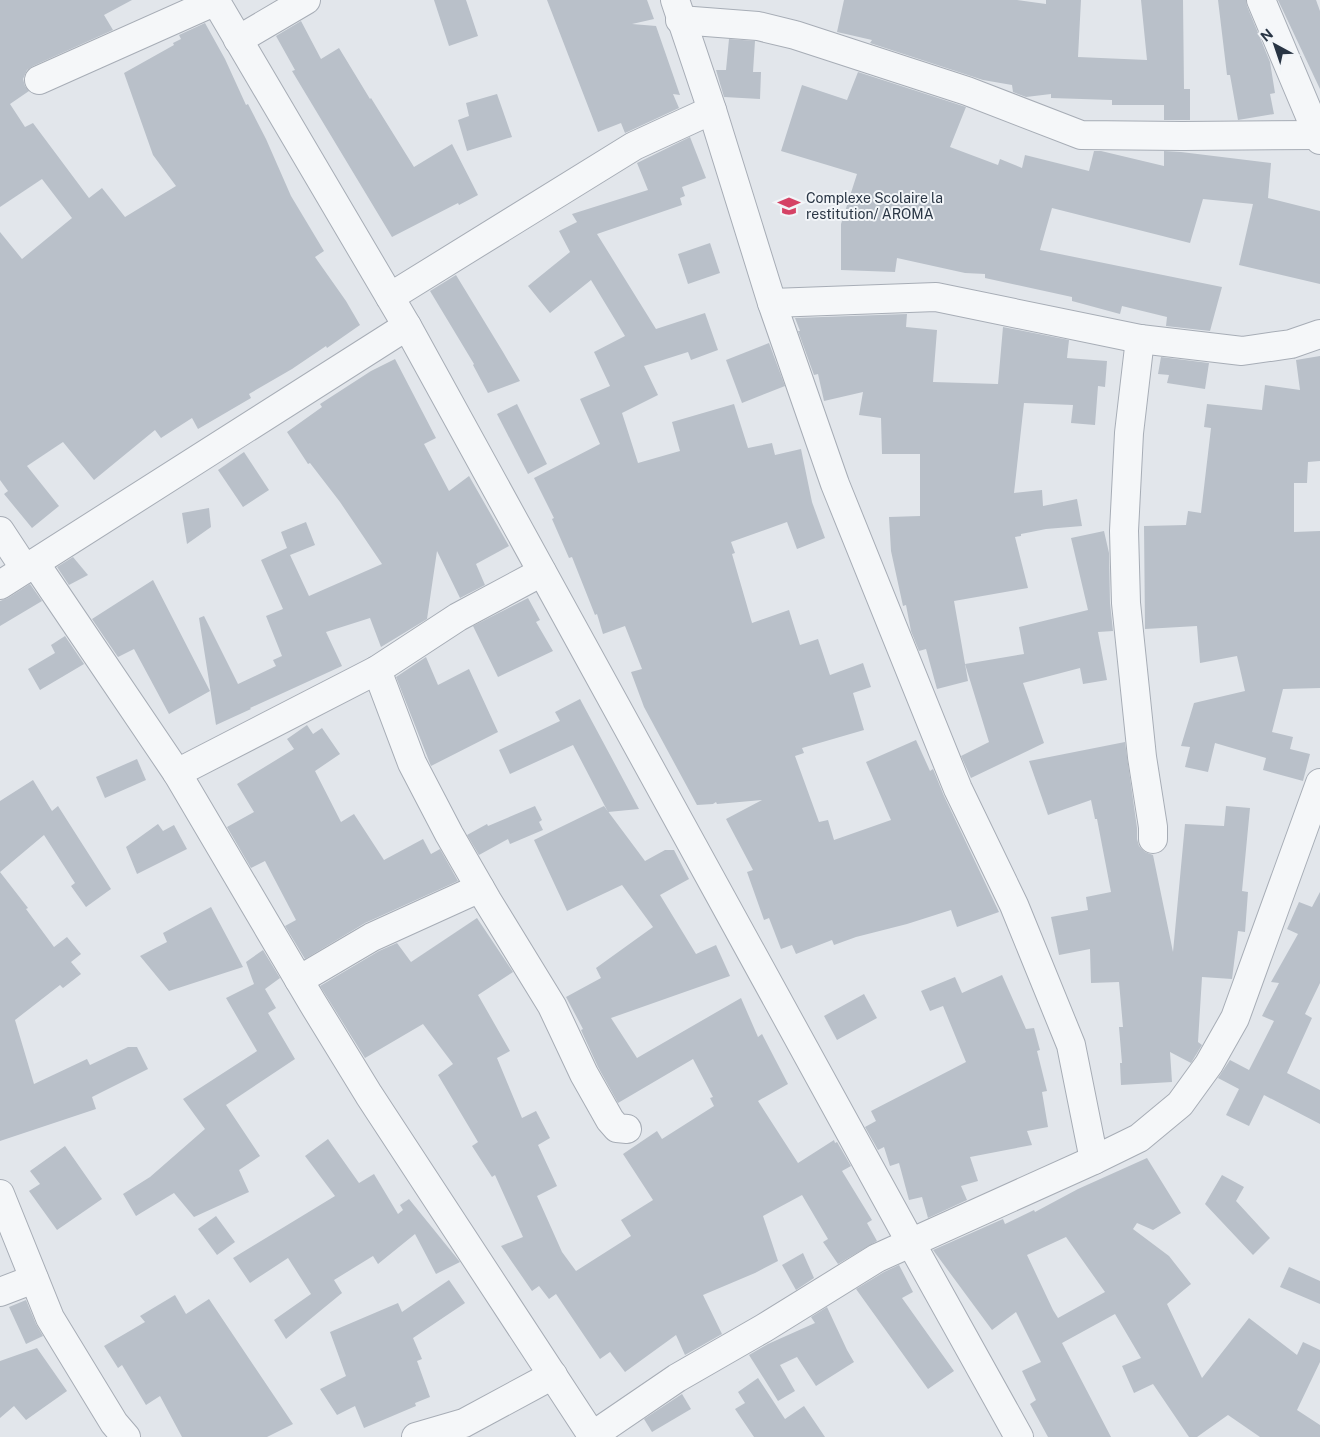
<svg xmlns="http://www.w3.org/2000/svg" width="1320" height="1437" viewBox="0 0 1320 1437" font-family="'Public Sans',sans-serif">
<style>
.building{fill:#b9c0c9;fill-rule:evenodd}
.lines{fill:none;stroke-linecap:round;stroke-linejoin:round}
.minor-casing{stroke:#a7adb6;stroke-width:30}
.minor{stroke:#f5f7f9;stroke-width:28}
.labels{text-anchor:middle;stroke-width:4;stroke-linejoin:round;paint-order:stroke}
.poi-label{font-size:14px;fill:#293544;stroke:#f2f5f8;text-anchor:start}
</style>
<rect width="100%" height="100%" fill="#e2e6eb"/>
<g class="building">
<path d="M0 0H132L104 15 113 30 33 66 27 70 23 79 25 86 29 91 10 104 25 127 33 123 89 198 102 188 125 217 176 186 153 155 124 73 174 45 173 43 181 39 179 35 205 23 225 59 246 105 248 104 266 139 291 196 324 251 315 257 346 301 360 325 327 348 326 346 292 369 249 394 251 398 198 429 192 418 161 438 155 430 94 480 63 442 27 466 59 506 32 528 4 494 8 491 0 480V232L22 259 72 218 42 179 0 207Z"/>
<path d="M434 0H466L478 36 449 46Z"/>
<path d="M547 0H647L654 19 632 24 656 26 680 95 673 94 679 108 625 133 621 123 598 132Z"/>
<path d="M844 0H1017L1046 4V0H1081L1078 57 1147 60 1141 0H1183L1184 89H1190V120H1164V105H1112V100L1051 98V94L1026 97 1013 92 1012 85 983 80 870 43 872 40 837 32Z"/>
<path d="M1218 0H1246L1247 6 1270 62 1275 93 1270 94 1274 114 1238 120 1230 75H1227Z"/>
<path d="M1278 0H1316L1320 11V89Z"/>
<path d="M301 21 321 59 339 48 370 99 371 98 414 167 452 144 478 195 459 205 458 203 392 237 292 71 295 70 276 36Z"/>
<path d="M729 39 755 41 753 72H761L760 99 724 97 716 70H726Z"/>
<path d="M858 72 966 107 950 147 998 165 1000 159 1022 168 1025 155 1089 171 1094 151H1101L1164 166V151L1181 152 1271 163 1268 198 1320 211V284L1239 265 1253 204 1203 199 1190 243 1052 208 1040 250 1222 287 1210 331 1166 326 1167 317 1122 306 1120 314 1072 301V297L985 278V274L965 273 897 258 895 272 841 270V224L857 174 781 151 802 85 847 100Z"/>
<path d="M497 94 512 137 467 151 458 120 469 116 466 103Z"/>
<path d="M690 137 706 178 682 187 685 196 680 198 682 205 597 234 656 329 705 313 718 350 691 360 688 352 644 366 658 395 622 413 638 463 680 451 672 422 734 404 748 448 772 443 775 455 801 449 812 502 825 538 797 549 787 522 731 542 735 553 732 554 752 623 789 610 800 645 818 639 830 675 863 663 871 687 853 693 864 730 802 748 804 753 795 756 819 822 828 820 834 840 891 820 866 762 916 740 930 771 933 769 944 796 999 912 957 927 951 910 907 924 856 937 834 945 832 940 796 954 792 945 781 949 769 918 764 920 747 872 753 870 726 819 762 800 717 804 716 802 713 804 697 805 644 707 631 672 642 669 625 626 603 634 597 614 595 615 572 557 569 558 552 519 554 518 534 478 600 444 580 399 610 386 594 352 625 336 591 280 550 313 528 286 570 252 559 231 577 222 572 214 648 190 637 163Z"/>
<path d="M710 243 720 273 688 284 678 254Z"/>
<path d="M456 275 503 352 520 381 488 393 473 365 474 364 430 291Z"/>
<path d="M907 314 906 327 937 330 933 382 998 384 1003 327 1069 340 1067 358 1107 361 1105 387 1098 386 1095 425 1071 423 1073 405 1024 403 1014 493 1042 490 1043 506 1077 499 1082 526 1046 529 1021 534V536L1015 537 1028 588 954 601 968 681 937 689 926 649 919 651 911 631 906 605 903 606 891 551 889 517 920 516V454H882L881 418 859 415 863 392 824 401 818 374 814 375 798 331H800L795 318Z"/>
<path d="M769 343 785 386 742 403 726 360Z"/>
<path d="M1320 356V461L1308 462 1307 483H1294V532L1320 531V688L1283 689 1272 732 1293 737 1290 749 1310 754 1303 781 1263 770 1266 758 1215 743 1208 772 1185 767 1190 747 1181 746 1194 703 1245 691 1237 656 1200 663 1197 626 1145 629 1144 526 1186 525 1188 511 1201 513 1211 428 1204 427 1207 404 1262 410 1265 385 1300 390 1296 360Z"/>
<path d="M1161 357 1209 363 1205 389 1167 383 1169 375 1158 374Z"/>
<path d="M395 359 436 438 424 444 449 491 469 476 509 546 476 564 485 585 460 598 437 551 427 619 381 647 370 618 326 632 342 666 250 708 251 709 216 725 199 618 204 616 238 684 276 666 273 660 282 656 266 616 283 609 261 560 287 548 281 532 306 522 315 545 290 555 309 596 382 564 340 502 310 463 308 464 287 432 322 407 320 404 371 371Z"/>
<path d="M517 404 547 464 528 474 497 414Z"/>
<path d="M244 452 269 490 243 507 218 470Z"/>
<path d="M209 508 211 527 187 544 182 513Z"/>
<path d="M1104 531 1109 553 1110 603 1113 631 1098 632 1107 680 1083 684 1080 668 1023 683 1044 743 971 778 961 756 989 742 965 664 1024 654 1019 627 1088 610 1071 538Z"/>
<path d="M73 557 88 575 69 585 57 567Z"/>
<path d="M153 580 210 691 169 714 134 649 118 657 92 619Z"/>
<path d="M30 584 42 601 0 626V601L8 598Z"/>
<path d="M528 598 540 620 536 622 553 651 498 677 473 626Z"/>
<path d="M65 636 84 664 40 690 28 669 55 653 51 645Z"/>
<path d="M426 657 438 685 469 669 498 732 431 766 396 677Z"/>
<path d="M580 699 639 809 608 812 573 745 510 774 499 750 560 721 555 712Z"/>
<path d="M307 725 313 734 322 728 340 754 315 771 341 822 354 814 384 860 423 839 431 854 440 849 458 881 365 923 305 959 285 926 296 920 265 861 251 868 227 827 254 812 237 784 294 749 287 739Z"/>
<path d="M1125 742 1137 828V839L1139 846 1145 852 1153 855 1173 952 1185 824 1224 826 1226 806 1250 808 1242 891 1248 892 1245 932 1238 931 1232 979 1202 977 1198 1042 1202 1045 1191 1063 1170 1052 1172 1082 1121 1085 1120 1063H1122L1119 1027H1123L1119 982 1091 983 1090 949 1059 955 1051 917 1088 910 1086 897 1111 892 1097 819H1095L1091 800 1048 815 1029 761Z"/>
<path d="M137 759 146 780 105 798 96 777Z"/>
<path d="M33 780 52 811 58 806 111 889 86 907 71 886 75 883 44 835 0 872V801Z"/>
<path d="M535 806 542 820 539 822 543 830 510 844 508 839 479 855 467 835 487 824 488 826Z"/>
<path d="M604 806 645 861 665 850H674L689 879 660 895 696 954 716 945 730 976 611 1018 637 1058 741 998 758 1037 762 1034 788 1084 758 1101 798 1163 834 1140 835 1143 837 1142 851 1166 842 1171 872 1220 867 1223 877 1241 838 1264 823 1242 828 1239 802 1195 763 1216 778 1261 755 1273 703 1295 722 1334 685 1355 676 1335 625 1372 610 1352 600 1359 556 1294 549 1299 539 1286 532 1291 501 1246 523 1237 495 1175 492 1177 472 1146 478 1142 438 1075 453 1064 423 1024 365 1058 320 986 379 951 397 943 411 962 477 918 513 972 478 995 510 1051 497 1058 522 1118 536 1111 550 1138 538 1145 557 1186 537 1196 562 1252 576 1271 631 1236 621 1220 653 1200 623 1154 657 1131 662 1139 714 1106 710 1098 713 1097 693 1059 618 1103 598 1067 581 1030 583 1029 566 997 601 978 596 968 653 927 622 885 567 911 534 840Z"/>
<path d="M158 824 163 831 174 825 187 849 137 874 126 847Z"/>
<path d="M0 872 28 908 26 909 54 947 67 937 81 954 71 962 81 974 63 988 60 985 15 1020 34 1084 87 1059 90 1065 128 1047H137L148 1069 92 1097 96 1109 0 1141Z"/>
<path d="M1320 892V983L1305 1014 1312 1018 1287 1073 1320 1090V1124L1264 1095 1249 1126 1226 1115 1239 1089 1218 1078 1230 1060 1249 1070 1274 1021 1262 1016 1279 983 1271 982 1298 934 1287 929 1299 902 1312 907Z"/>
<path d="M211 907 243 967 169 991 140 956 167 942 163 933Z"/>
<path d="M263 950 280 978 265 989 276 1008 268 1013 295 1059 226 1105 260 1156 239 1170 249 1192 194 1217 174 1193 136 1216 123 1194 150 1177 205 1129 183 1099 257 1051 226 998 254 984 246 962Z"/>
<path d="M1002 975 1026 1029 1034 1028 1040 1050 1037 1051 1047 1091 1042 1092 1048 1127 1027 1131 1032 1145 970 1157 978 1181 961 1186 967 1200 928 1218 922 1197 909 1200 899 1163 890 1166 884 1147 878 1150 865 1127 876 1121 871 1111 966 1062 943 1006 930 1011 921 991 955 977 962 993Z"/>
<path d="M864 994 877 1018 837 1040 824 1016Z"/>
<path d="M328 1139 359 1183 374 1174 398 1214 403 1210 400 1205 409 1199 460 1262 436 1274 415 1234 378 1264 373 1256 334 1280 342 1293 286 1339 274 1320 311 1294 288 1258 250 1283 233 1258 335 1196 305 1156Z"/>
<path d="M65 1146 102 1199 57 1230 29 1191 40 1184 30 1171Z"/>
<path d="M1147 1158 1181 1213 1153 1230 1137 1223 1133 1229 1169 1256 1191 1284 1167 1304 1202 1378 1249 1318 1297 1355 1303 1342 1320 1350V1362L1297 1410 1320 1425V1437H1260L1228 1415 1197 1437H1189L1153 1384 1134 1393 1122 1366 1141 1358 1115 1314 1062 1343 1111 1437H1048L1030 1404 1036 1400 1022 1371 1041 1362 1016 1312 992 1330 933 1250 1003 1219 1005 1224 1034 1210 1035 1212 1078 1189ZM1066 1237 1105 1292 1058 1318 1053 1310 1027 1255Z"/>
<path d="M1222 1175 1244 1187 1236 1201 1270 1238 1253 1255 1205 1204Z"/>
<path d="M216 1216 235 1242 217 1255 198 1229Z"/>
<path d="M803 1253 814 1278 796 1290 782 1265Z"/>
<path d="M899 1265 913 1292 902 1298 954 1371 928 1389 856 1289 884 1272Z"/>
<path d="M1289 1267 1320 1281V1304L1280 1287Z"/>
<path d="M449 1280 465 1303 413 1338 422 1359 417 1361 430 1397 415 1403 416 1406 364 1428 355 1406 337 1415 320 1389 346 1376 330 1332 398 1303 402 1312Z"/>
<path d="M175 1295 186 1314 209 1299 293 1424 267 1437H182L160 1396 146 1405 122 1365 118 1368 104 1346 145 1322 140 1316Z"/>
<path d="M26 1300 36 1324 43 1336 26 1344 9 1307Z"/>
<path d="M827 1307 847 1350 854 1362 816 1386 797 1357 780 1365 795 1391 778 1401 749 1355 768 1344 815 1323 811 1317Z"/>
<path d="M37 1348 67 1391 26 1420 14 1406 0 1418V1361Z"/>
<path d="M758 1378 785 1419 804 1406 825 1437H754L735 1409 745 1403 738 1392Z"/>
<path d="M682 1394 691 1409 652 1432 644 1419Z"/>
</g>
<g class="lines">
<g class="minor-casing">
<g id="minor">
<path d="M215 0 407 326 911 1243 1019 1437"/>
<path d="M675 0 712 110 772 303 835 484 958 789 1014 905 1071 1045 1094 1160"/>
<path d="M1261 0 1320 140"/>
<path d="M680 20 758 26 795 35 967 91 1081 135 1183 136 1317 135"/>
<path d="M238 40 306 0"/>
<path d="M39 80 216 1"/>
<path d="M390 297 634 146 712 110"/>
<path d="M772 303 936 297 1140 339 1242 351 1291 344 1320 334"/>
<path d="M1140 339 1129 433 1124 531 1126 603 1142 757 1153 827V839"/>
<path d="M0 531 25 569"/>
<path d="M35 563 177 773 312 1002 369 1095 593 1437"/>
<path d="M0 585 407 326"/>
<path d="M377 670 412 763 449 834 487 900 552 1006 584 1074 610 1120 617 1128 627 1129"/>
<path d="M177 773 377 670 458 617 542 572"/>
<path d="M299 980 372 937 480 888"/>
<path d="M0 1194 50 1318 114 1423 126 1437"/>
<path d="M0 1292 34 1279"/>
<path d="M592 1436 677 1378 764 1328 877 1258 1094 1160 1139 1138 1180 1104 1209 1064 1235 1018 1320 783"/>
<path d="M416 1437 464 1423 553 1375"/>
</g>
</g>
<use href="#minor" class="minor"/>
</g>
<defs>
<g id="school-bare" transform="scale(1.725)"><path d="M0-5L7-2L0 1L-7-2ZM-4 1L0 2.5L4 1V4Q0 6-4 4Z" fill="#d54265" stroke="#f2f5f8" stroke-width="2.5" paint-order="stroke"/></g>
</defs>
<g fill-rule="evenodd">
<use href="#school-bare" x="789" y="206"/>
</g>
<g class="labels">
<g class="poi-label">
<text x="806" y="203">Complexe Scolaire la<tspan x="806" dy="16">restitution/ AROMA</tspan></text>
</g>
</g>
<g transform="translate(1275 45) rotate(320)" stroke="#f2f5f8" stroke-width="4" paint-order="stroke">
<path d="M0-4L9 19L0 12L-9 19Z" fill="#293544"/>
<text y="-8" font-size="14" font-weight="bold" text-anchor="middle" fill="#293544">N</text>
</g>
</svg>
